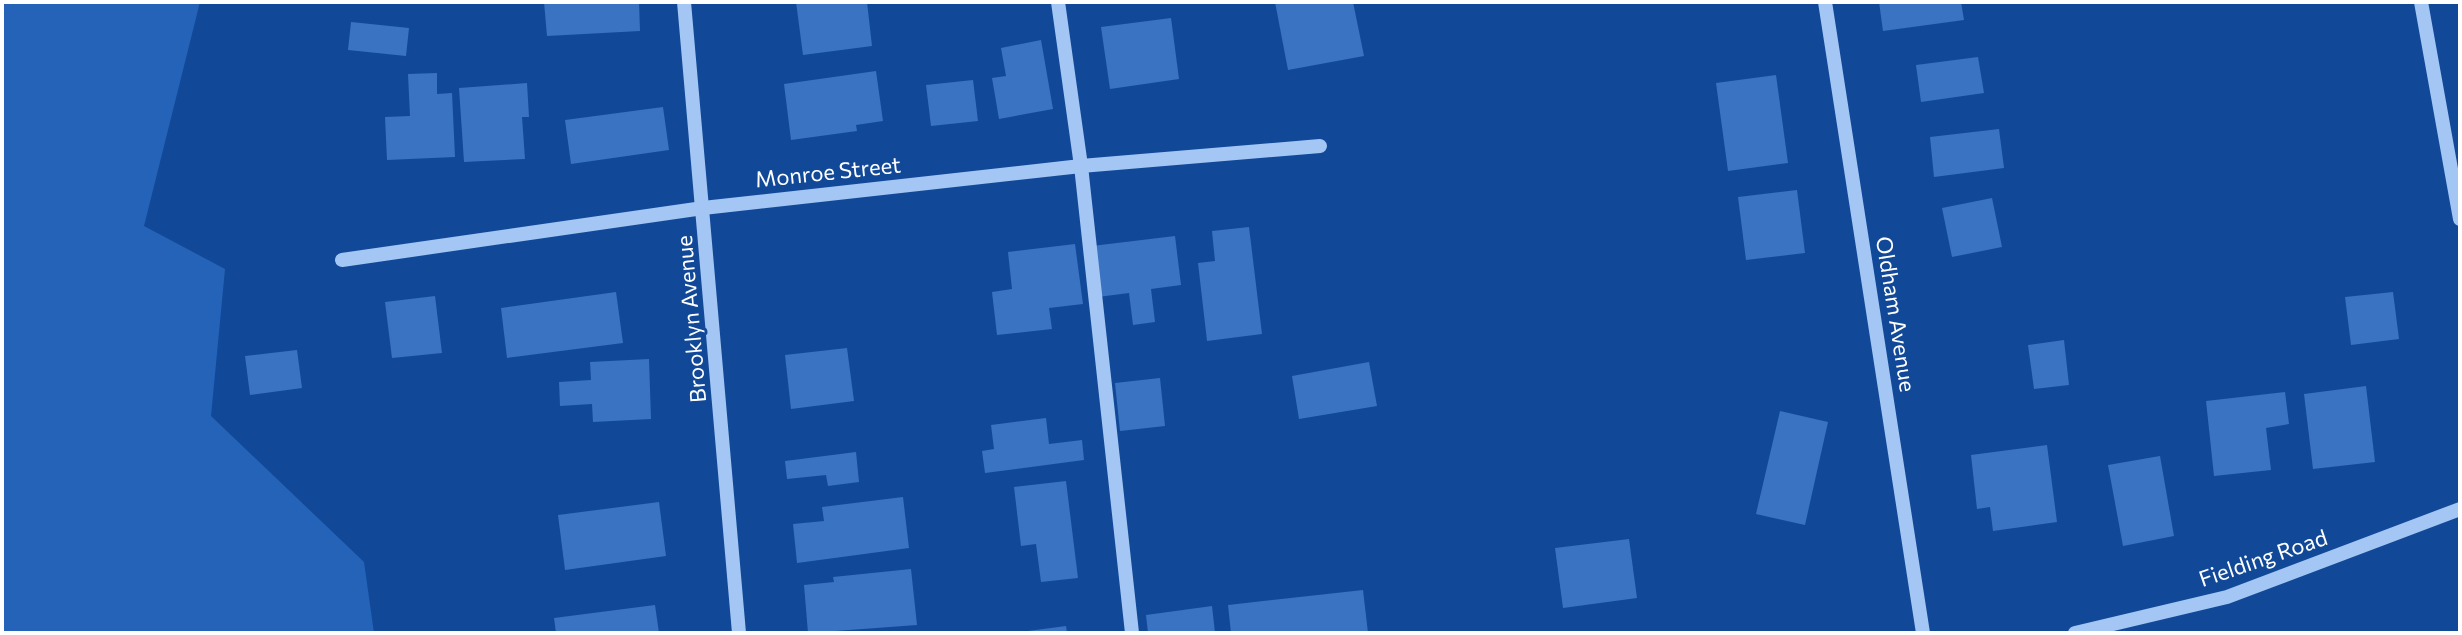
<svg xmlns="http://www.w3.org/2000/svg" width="2462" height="635" viewBox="0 0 2462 635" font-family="Commissioner,sans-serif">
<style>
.green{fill:#2463b8}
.building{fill:#3a73c1}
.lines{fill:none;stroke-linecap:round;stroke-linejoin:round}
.minor{stroke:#a3c6f4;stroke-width:14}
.labels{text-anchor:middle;stroke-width:6;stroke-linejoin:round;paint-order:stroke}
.street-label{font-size:22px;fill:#fff;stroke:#114998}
</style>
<rect width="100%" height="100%" fill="#114998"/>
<path class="green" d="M2 2H200L144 226 225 269 211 416 364 562 374 633H2Z"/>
<g class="building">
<path d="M544 2H639L640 31 547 36Z"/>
<path d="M796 2H867L872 46 803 55Z"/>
<path d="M1275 2H1353L1364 56 1288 70Z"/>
<path d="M1879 2H1961L1964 20 1883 31Z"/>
<path d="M1171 18 1179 79 1110 89 1101 27Z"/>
<path d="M351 22 409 28 406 56 348 50Z"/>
<path d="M1041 40 1053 109 999 119 992 78 1006 76 1001 48Z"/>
<path d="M1978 57 1984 93 1921 102 1916 65Z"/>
<path d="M876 71 883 121 856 125 857 131 791 140 784 84Z"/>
<path d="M437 73V94L452 93 455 157 387 160 385 117 410 116 408 74Z"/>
<path d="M1776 75 1788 163 1728 171 1716 83Z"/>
<path d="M973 80 978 121 931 126 926 85Z"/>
<path d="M527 83 529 117H522L525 159 464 162 459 88Z"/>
<path d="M663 107 669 150 571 164 565 120Z"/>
<path d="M1999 129 2004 168 1934 177 1930 137Z"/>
<path d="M1797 190 1805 253 1746 260 1738 197Z"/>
<path d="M1992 198 2002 247 1952 257 1942 208Z"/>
<path d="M1249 227 1262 334 1207 341 1198 263 1215 261 1212 231Z"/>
<path d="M1175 236 1181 285 1151 289 1155 322 1133 325 1129 293 1098 297 1092 246Z"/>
<path d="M1075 244 1083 304 1049 308 1052 329 997 335 992 292 1012 289 1008 252Z"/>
<path d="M616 292 623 343 507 358 501 308Z"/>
<path d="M2393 292 2399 339 2351 345 2345 297Z"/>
<path d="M435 296 442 353 392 358 385 302Z"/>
<path d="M2064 340 2069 385 2034 389 2028 345Z"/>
<path d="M847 348 854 401 791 409 785 355Z"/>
<path d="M297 350 302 388 250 395 245 356Z"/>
<path d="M649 359 651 419 593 422 592 404 560 406 559 382 591 380 590 362Z"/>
<path d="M1369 362 1377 406 1299 419 1292 376Z"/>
<path d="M1160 378 1165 426 1120 431 1115 383Z"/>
<path d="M2366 386 2375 462 2313 469 2304 394Z"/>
<path d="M2285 392 2289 424 2266 428 2271 470 2214 476 2206 401Z"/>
<path d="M1780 411 1828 422 1805 525 1756 514Z"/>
<path d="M1046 418 1049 444 1082 440 1084 460 985 473 982 451 994 449 991 425Z"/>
<path d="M2047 445 2057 522 1993 531 1990 507 1977 509 1971 455Z"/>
<path d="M856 452 859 482 828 486 826 475 787 479 785 461Z"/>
<path d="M2160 456 2174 536 2123 546 2108 465Z"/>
<path d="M1066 481 1078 578 1041 582 1036 544 1021 546 1014 487Z"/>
<path d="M903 497 909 548 797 563 793 524 824 521 822 507Z"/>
<path d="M659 502 666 556 565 570 558 515Z"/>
<path d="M1629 539 1637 598 1563 608 1555 548Z"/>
<path d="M911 569 917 625 808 633 804 585 834 582 833 577Z"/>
<path d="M1363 590 1368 633H1231L1228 605Z"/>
<path d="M655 605 659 633H556L554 618Z"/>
<path d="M1212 606 1215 633H1148L1146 615Z"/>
<path d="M1066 626 1067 633H1028V631Z"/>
</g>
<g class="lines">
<g class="minor">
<path d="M684 2 739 633"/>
<path d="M1058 2 1081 166 1132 633"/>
<path d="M1825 2 1923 633"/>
<path d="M2421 2 2460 219"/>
<path d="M342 260 703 208 1081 166 1320 146"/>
<path d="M2075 633 2227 597 2460 509"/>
</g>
</g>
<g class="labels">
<g class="street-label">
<text transform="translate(828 172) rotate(-6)" y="8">Monroe Street</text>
<text transform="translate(1896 314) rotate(81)" y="8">Oldham Avenue</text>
<text transform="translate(691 319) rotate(-95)" y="8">Brooklyn Avenue</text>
<text transform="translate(2263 558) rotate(-19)" y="8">Fielding Road</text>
</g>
</g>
<rect width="2462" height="635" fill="none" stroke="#ffffff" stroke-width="8"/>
</svg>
